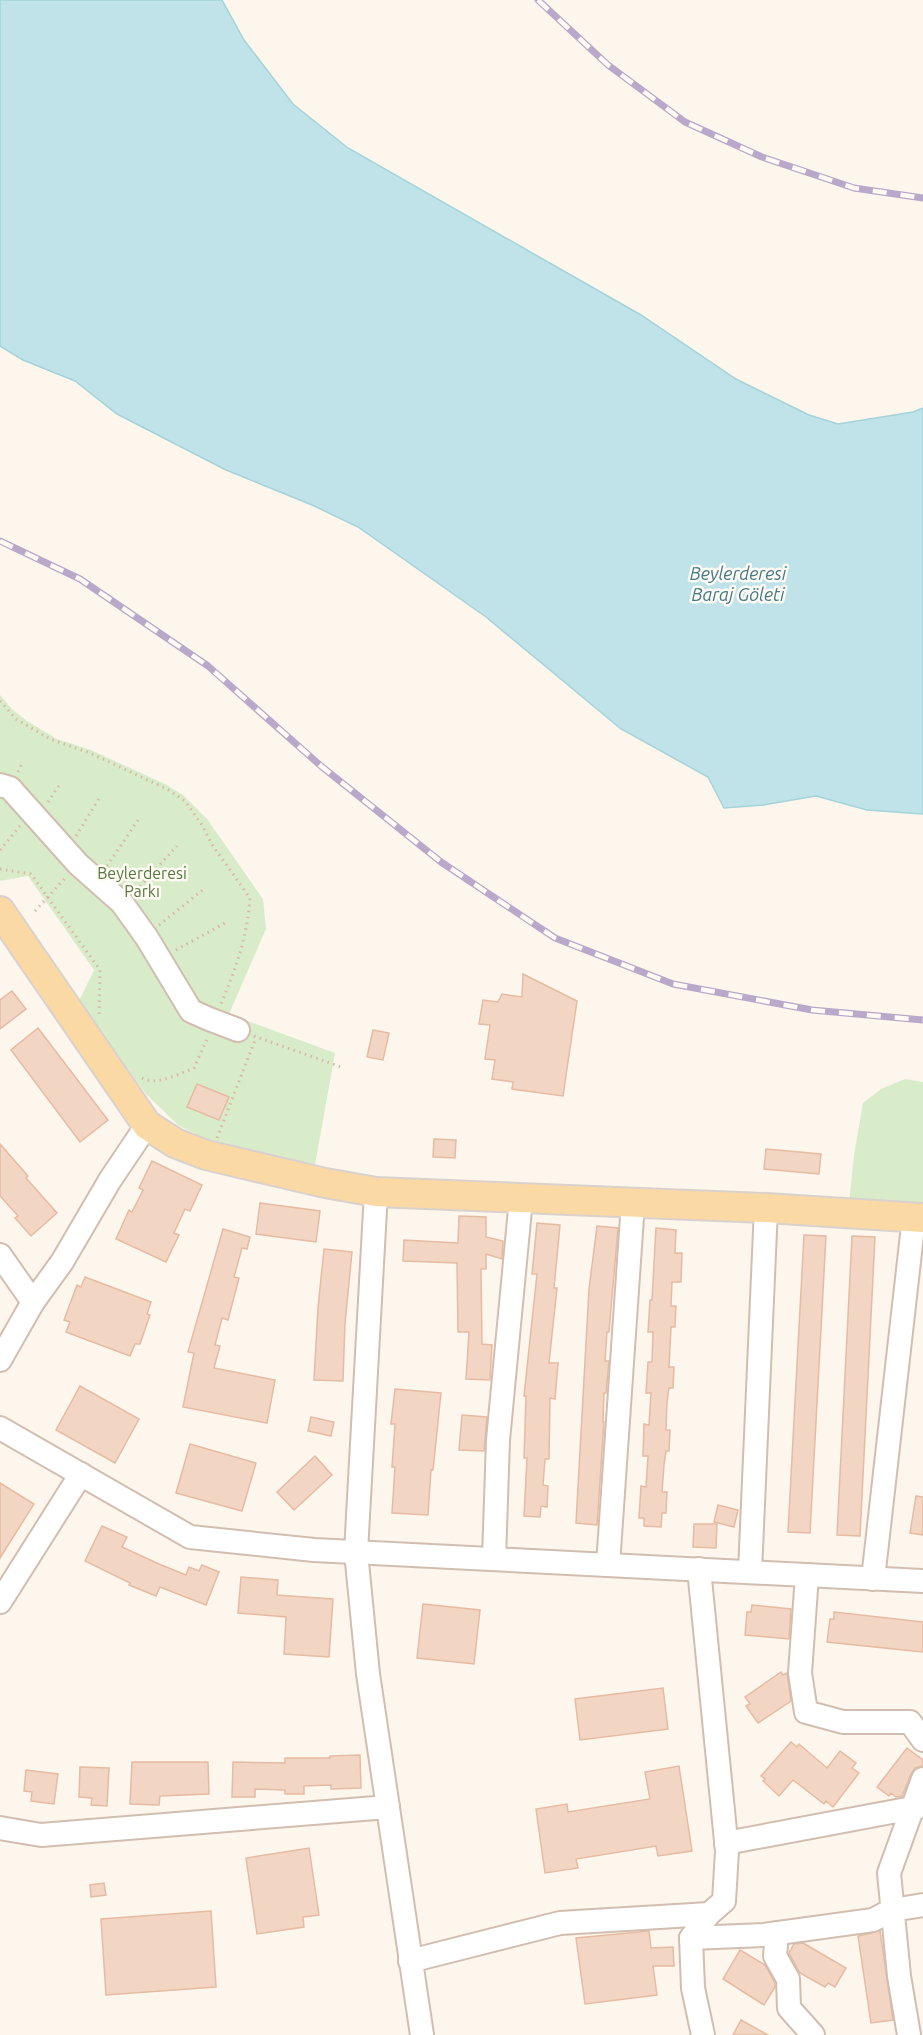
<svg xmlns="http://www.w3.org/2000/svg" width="923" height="2035" viewBox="0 0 923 2035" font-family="Ubuntu,sans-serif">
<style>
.green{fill:#d8ecc9}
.water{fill:#bfe3e8;stroke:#a5d3da;stroke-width:1.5}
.building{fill:#f3d5c3;stroke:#e6bba3;stroke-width:1.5}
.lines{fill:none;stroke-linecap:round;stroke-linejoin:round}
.minor-casing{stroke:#d1beb0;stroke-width:26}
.major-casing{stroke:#dad1cd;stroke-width:32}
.path{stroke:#d9b8a5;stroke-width:3;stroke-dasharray:1.5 4.5;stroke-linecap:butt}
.minor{stroke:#fff;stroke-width:22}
.major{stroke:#fbd9a5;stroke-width:28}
.rail-casing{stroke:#b9a8c9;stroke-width:7}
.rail{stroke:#fffaf3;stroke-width:4.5;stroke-dasharray:14;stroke-linecap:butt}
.labels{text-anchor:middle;stroke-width:5;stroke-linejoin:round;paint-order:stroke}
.park-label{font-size:16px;fill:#537a41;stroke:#fffaf3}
.water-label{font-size:18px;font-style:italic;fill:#437c86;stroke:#fffaf3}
</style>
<rect width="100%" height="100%" fill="#fdf6ec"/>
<g class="green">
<path d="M0 695 12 709 27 721 57 739 91 750 165 784 183 795 207 819 263 899 266 929 229 1014 335 1053 315 1165 264 1159 225 1147 179 1126 146 1094 78 1003 94 970 28 876 0 881Z"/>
<path d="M905 1079 923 1082V1218L848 1213 854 1155 863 1103 881 1089Z"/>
</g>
<path class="water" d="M0 0H222L244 40 293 104 348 148 641 315 736 379 809 415 838 424 913 412 923 408V814L867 810 816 796 763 805 724 808 708 777 621 729 486 617 358 527 312 505 226 470 117 414 75 381 23 360 0 346Z"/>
<g class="building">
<path d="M523 974 577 1001 563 1096 512 1089 513 1082 492 1079 495 1060 485 1059 490 1025 479 1024 483 1000 498 1002 502 994 522 997Z"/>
<path d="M12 991 26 1009 0 1029V1000Z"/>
<path d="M38 1028 108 1120 80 1142 11 1050Z"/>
<path d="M373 1030 389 1033 383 1060 367 1057Z"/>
<path d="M197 1084 229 1097 219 1120 187 1107Z"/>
<path d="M434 1139 456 1140 455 1158 433 1157Z"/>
<path d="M0 1144 28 1176 26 1178 57 1213 31 1236 15 1218 18 1216 0 1196Z"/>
<path d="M766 1149 821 1154 819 1174 764 1169Z"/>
<path d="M152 1161 202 1185 190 1211 185 1209 174 1233 179 1235 166 1262 116 1239 129 1210 132 1212 143 1190 139 1188Z"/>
<path d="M260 1203 320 1211 316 1242 256 1234Z"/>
<path d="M459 1216 486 1217V1237L503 1241 502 1259 486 1254V1269H481L482 1344 492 1345 490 1380 466 1379 469 1332H458L457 1263 403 1261 404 1240 458 1243Z"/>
<path d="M537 1223 560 1225 554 1288H557L549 1363H558L555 1399 550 1398 549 1459H545L543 1485 548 1486 547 1507 541 1506 540 1517 524 1516 527 1458H524L526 1396H524L537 1274H532Z"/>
<path d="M597 1226 618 1228 609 1332H607L605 1361H609L606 1393H604L603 1421 604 1422 597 1525 576 1523 589 1289Z"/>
<path d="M656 1228 676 1230 675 1253H682L681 1282H672L671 1306H676L675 1327H671L669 1367H674L673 1388H669L667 1402 666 1430H670L669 1451H666L664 1465 662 1492H667L666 1513H662L661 1527 644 1526V1518H639L641 1486 646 1487 648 1456H643L644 1424 649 1425 651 1393H646L648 1362H652L653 1332H648L650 1300H652Z"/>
<path d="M223 1229 250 1237 247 1249 242 1248 234 1277 239 1278 228 1320 222 1318 215 1345 220 1346 214 1368 275 1380 267 1423 183 1407 194 1353 188 1352Z"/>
<path d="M804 1235 826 1236 810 1533 788 1532Z"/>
<path d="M852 1236 875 1237 860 1536 837 1535Z"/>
<path d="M324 1249 352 1252 345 1323 343 1381 314 1380 318 1308Z"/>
<path d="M85 1277 151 1302 147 1314 150 1315 140 1344H135L130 1356 66 1332 70 1322 64 1320 77 1285 81 1287Z"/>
<path d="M80 1386 139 1419 115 1463 56 1430Z"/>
<path d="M395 1389 441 1393 433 1470H431L428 1515 392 1513 395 1467H392L395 1424H391Z"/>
<path d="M462 1415 487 1417 484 1451 459 1450Z"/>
<path d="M311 1417 334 1422 331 1436 308 1431Z"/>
<path d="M190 1444 256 1463 242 1511 176 1493Z"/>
<path d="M315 1456 332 1475 294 1510 277 1492Z"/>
<path d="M0 1483 34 1504 0 1558Z"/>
<path d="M916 1496 923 1497V1535L910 1533Z"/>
<path d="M718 1505 738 1510 734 1527 714 1522Z"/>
<path d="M694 1524H717L716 1548 693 1547Z"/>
<path d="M102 1526 127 1537 122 1547 159 1564 186 1575 189 1567 199 1571 202 1565 219 1572 206 1605 160 1587 156 1596 129 1585 130 1583 85 1561Z"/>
<path d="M241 1577 278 1580 277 1595 333 1599 329 1657 284 1654 286 1617 238 1613Z"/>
<path d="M423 1604 480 1610 474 1664 417 1658Z"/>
<path d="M752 1605 791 1609 789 1639 745 1635 747 1612H751Z"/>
<path d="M834 1612 923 1622V1652L827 1642 830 1619H834Z"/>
<path d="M781 1672 783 1675 787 1673 791 1701 758 1723 746 1706 750 1704 745 1697Z"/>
<path d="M663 1688 668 1729 580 1740 575 1699Z"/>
<path d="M791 1742 797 1747 799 1744 827 1768 840 1751 856 1763 852 1768 859 1773 833 1807 826 1801 824 1804 793 1780 779 1796 763 1781 765 1779 761 1776Z"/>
<path d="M907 1748 923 1760V1766L915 1768 911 1774 902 1796 896 1797 891 1793 889 1796 877 1787Z"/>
<path d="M360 1755 361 1788 331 1789V1785L304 1786V1794H285V1790L255 1789V1797H232L233 1762 285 1763V1758H330V1756Z"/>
<path d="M132 1762H208L209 1794 160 1796 159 1805 130 1804Z"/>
<path d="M679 1766 692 1851 658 1856 656 1846 576 1859 578 1868 545 1873 536 1809 567 1804 568 1812 650 1799 645 1772Z"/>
<path d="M80 1767 109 1768 107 1806 91 1805 92 1798 79 1797Z"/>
<path d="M26 1770 58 1774 54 1804 31 1801 32 1792 24 1791Z"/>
<path d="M309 1848 319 1915 303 1917 304 1927 257 1934 246 1858Z"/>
<path d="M104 1883 106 1895 91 1897 90 1885Z"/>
<path d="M211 1911 216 1987 106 1995 101 1919Z"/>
<path d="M649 1931 651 1948 673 1947 674 1966H653L657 1995 585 2004 576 1938Z"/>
<path d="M880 1931 893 2020 871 2023 858 1936Z"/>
<path d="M803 1943 846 1968 835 1987 828 1983 825 1987 800 1973 789 1953 794 1944Z"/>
<path d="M740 1950 765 1965 775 1983V1987L764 2005 723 1979Z"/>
<path d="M741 2020 768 2035H733Z"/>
</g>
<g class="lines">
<g class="minor-casing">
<g id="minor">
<path d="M0 785 10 788 78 864 122 903 147 938 191 1011 209 1019 238 1030"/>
<path d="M376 1192 356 1552 368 1674 422 2035"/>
<path d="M0 1255 33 1302 0 1360"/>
<path d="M33 1302 62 1262 110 1180 147 1125"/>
<path d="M0 1428 190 1537 314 1550 923 1581"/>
<path d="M494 1559 498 1440 521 1199"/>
<path d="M608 1565 633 1203"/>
<path d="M699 1569 727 1851 724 1901 709 1914 691 1938 693 1988 703 2035"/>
<path d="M750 1572 766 1208"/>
<path d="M807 1575 800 1673 806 1712 843 1722H910L923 1740"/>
<path d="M873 1579 914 1217"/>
<path d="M0 1602 81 1474"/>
<path d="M0 1828 41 1835 388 1807"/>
<path d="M726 1843 923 1806"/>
<path d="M777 1933 775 1956 788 1979 789 2008 813 2035"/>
<path d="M691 1938 764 1935 873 1920 892 1910 923 1905"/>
<path d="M410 1961 560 1923 709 1914"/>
<path d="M909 2035 899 1976 889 1873 923 1779"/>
</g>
</g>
<g class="major-casing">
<path id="major" d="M0 911 147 1125 175 1143 206 1155 325 1183 376 1192 766 1208 923 1218"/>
</g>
<g class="path">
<path d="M0 701 16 719 50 739 90 753 167 789 185 801 202 825 213 846 250 898C247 938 236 969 220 1006"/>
<path d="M18 772 22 763"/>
<path d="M48 802 60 784"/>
<path d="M76 836 100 797"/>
<path d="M0 850 20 826"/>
<path d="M107 866 138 820"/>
<path d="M0 869 31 874 100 970 99 1016"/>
<path d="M136 891 177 846"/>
<path d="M35 911 67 876"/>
<path d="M159 925 204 889"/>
<path d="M176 950 225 923"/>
<path d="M254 1036 344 1068"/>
<path d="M142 1078C158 1086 178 1074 194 1068L208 1037"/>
<path d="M217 1138 255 1040"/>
</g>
<use href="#minor" class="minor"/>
<use href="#major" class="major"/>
<g class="rail-casing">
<g id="rail">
<path d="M538 0 608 65 685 122 762 157 854 188 923 198"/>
<path d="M0 541 80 579 208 666 321 766 441 862 555 938 673 984 812 1010 923 1020"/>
</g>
</g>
<use href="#rail" class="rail"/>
</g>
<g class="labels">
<g class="park-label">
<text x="142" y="879">Beylerderesi<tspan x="142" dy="18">Parkı</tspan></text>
</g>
<g class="water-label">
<text x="738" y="580">Beylerderesi<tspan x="738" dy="21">Baraj Göleti</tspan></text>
</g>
</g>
</svg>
